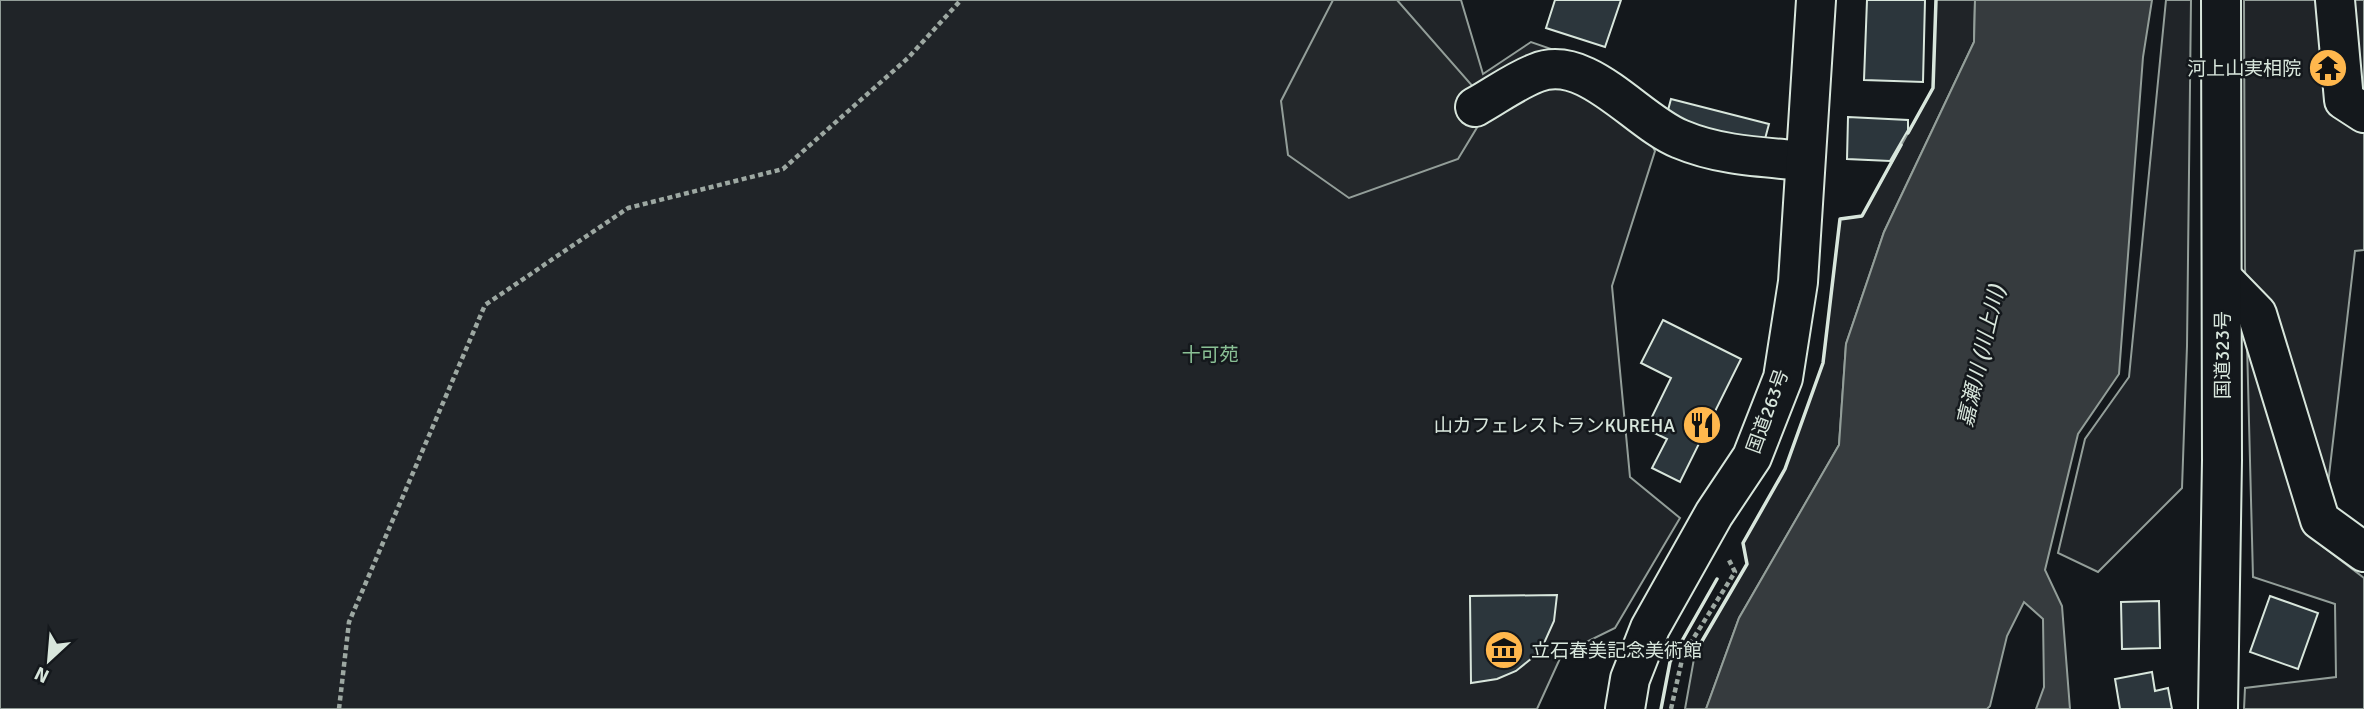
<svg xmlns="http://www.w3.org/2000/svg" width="2364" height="709" viewBox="0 0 2364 709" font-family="Signika,'Noto Sans JP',sans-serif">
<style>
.green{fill:#202428;stroke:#939e99;stroke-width:2}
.parking{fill:#24282b;stroke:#939e99;stroke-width:2}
.water{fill:#363b3e;stroke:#939e99;stroke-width:2}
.building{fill:#2c363c;stroke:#d8e6dc;stroke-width:2}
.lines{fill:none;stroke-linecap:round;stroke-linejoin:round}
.minor-casing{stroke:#d8e6dc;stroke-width:42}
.highway-casing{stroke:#d8e6dc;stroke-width:42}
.path{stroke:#9da8a2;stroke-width:4.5;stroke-dasharray:5 3.5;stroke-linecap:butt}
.minor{stroke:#14181c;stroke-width:38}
.highway{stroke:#14181c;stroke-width:38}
.wall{stroke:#d8e6dc;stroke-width:3.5}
.labels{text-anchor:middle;stroke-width:5;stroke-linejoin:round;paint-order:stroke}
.poi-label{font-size:19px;fill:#d8e6dc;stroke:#14181c;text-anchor:end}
.park-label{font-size:19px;fill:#8ac095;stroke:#14181c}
.street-label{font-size:19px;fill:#d8e6dc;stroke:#14181c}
.water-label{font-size:21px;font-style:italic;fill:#d8e6dc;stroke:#14181c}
</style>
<rect width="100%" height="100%" fill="#14181c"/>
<g class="green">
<path d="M0 0H1461L1483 74 1531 42 1615 71 1655 151 1612 286 1630 477 1680 518 1615 628 1562 654 1537 709H0Z"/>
<path d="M1936 0H1975L1974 42 1884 232 1846 344 1839 445 1739 618 1706 709H1685L1695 653 1747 564 1743 543 1785 469 1823 363 1840 219 1862 216 1933 88Z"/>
<path d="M2166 0H2191L2187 346 2182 488 2098 572 2058 553 2085 439 2129 377Z"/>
<path d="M2244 0H2364V250L2355 251 2321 545 2364 578V709H2244L2245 688 2336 677 2335 604 2253 577 2245 266Z"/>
</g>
<path class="parking" d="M1333 0H1397L1490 106 1458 159 1349 198 1288 155 1281 101Z"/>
<path class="water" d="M1975 0H2152L2143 57 2119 374 2078 434 2045 570 2062 606 2070 709H2036L2044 687 2043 619 2024 602 2007 636 1990 706 1987 709H1706L1739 618 1839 445 1846 344 1884 232 1974 42Z"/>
<g class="building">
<path d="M1555 0H1621L1605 47 1546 28Z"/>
<path d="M1867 0H1925L1923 82 1864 80Z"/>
<path d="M1671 99 1769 124 1758 165 1660 140Z"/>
<path d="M1848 117 1908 120V130L1890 161 1847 159Z"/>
<path d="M1663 320 1741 359 1680 482 1652 468 1667 439 1646 429 1671 378 1641 363Z"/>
<path d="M1557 595 1554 621 1545 641 1532 658 1516 671 1497 679 1471 683 1470 596Z"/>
<path d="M2270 596 2318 613 2298 669 2250 652Z"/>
<path d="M2159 601 2160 648 2122 649 2121 602Z"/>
<path d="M2152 672 2155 691 2168 688 2172 709H2120L2115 679Z"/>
</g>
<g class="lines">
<g class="minor-casing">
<g id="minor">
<path d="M2335 0 2344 100 2364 113"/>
<path d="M1475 107C1495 96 1515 81 1536 73 1586 52 1637 122 1680 139 1720 156 1763 157 1805 161"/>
<path d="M2222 278 2257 314 2320 520 2364 552"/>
</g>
</g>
<g class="highway-casing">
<g id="highway">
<path d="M1625 709 1630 679 1650 628 1714 514 1752 457 1783 378 1798 282 1816 0"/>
<path d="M2218 709 2222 460 2221 0"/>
</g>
</g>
<g class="path">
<path d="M339 709 349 622 485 305 628 208 783 169 908 58 961 0"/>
<path d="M1671 709 1683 655 1735 572 1729 560"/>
</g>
<use href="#minor" class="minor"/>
<use href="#highway" class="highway"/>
<g class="wall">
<path d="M1908 133 1933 88 1936 0"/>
<path d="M1695 653 1747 564 1743 543 1785 469 1823 363 1840 219 1862 216 1901 145"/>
<path d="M1661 709 1670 662 1717 579"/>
</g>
</g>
<defs>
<g id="temple-disc" transform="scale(2.0125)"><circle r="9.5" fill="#ffb74d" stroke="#14181c"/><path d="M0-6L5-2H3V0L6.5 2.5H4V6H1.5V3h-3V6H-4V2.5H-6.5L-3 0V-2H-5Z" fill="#111"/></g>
<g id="restaurant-disc" transform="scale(2.0125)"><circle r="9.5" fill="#ffb74d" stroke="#14181c"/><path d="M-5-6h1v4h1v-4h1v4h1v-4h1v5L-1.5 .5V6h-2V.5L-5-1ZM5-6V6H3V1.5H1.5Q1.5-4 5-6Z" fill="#111"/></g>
<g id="museum-disc" transform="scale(2.0125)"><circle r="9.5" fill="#ffb74d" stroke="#14181c"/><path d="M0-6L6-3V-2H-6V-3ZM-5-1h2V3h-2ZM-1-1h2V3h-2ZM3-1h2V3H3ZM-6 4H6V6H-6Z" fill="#111"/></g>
</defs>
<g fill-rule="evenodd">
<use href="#temple-disc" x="2328" y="68"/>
<use href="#restaurant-disc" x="1702" y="425"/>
<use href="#museum-disc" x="1504" y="650"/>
</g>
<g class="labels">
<g class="poi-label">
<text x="2301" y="75">河上山実相院</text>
<text x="1675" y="432">山カフェレストランKUREHA</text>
<text x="1531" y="657" text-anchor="start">立石春美記念美術館</text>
</g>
<g class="park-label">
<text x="1210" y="361">十可苑</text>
</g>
<g class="street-label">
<text transform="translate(2222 355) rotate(-90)" y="7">国道323号</text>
<text transform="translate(1767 411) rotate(-70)" y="7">国道263号</text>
</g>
<g class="water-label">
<text transform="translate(1981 356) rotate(-77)" y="7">嘉瀬川 (川上川)</text>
</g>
</g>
<g transform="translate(49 660) rotate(206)" stroke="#14181c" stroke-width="5" paint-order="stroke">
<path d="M0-5L12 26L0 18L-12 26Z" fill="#d8e6dc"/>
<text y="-10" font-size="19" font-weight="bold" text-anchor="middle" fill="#d8e6dc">N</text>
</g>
</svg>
